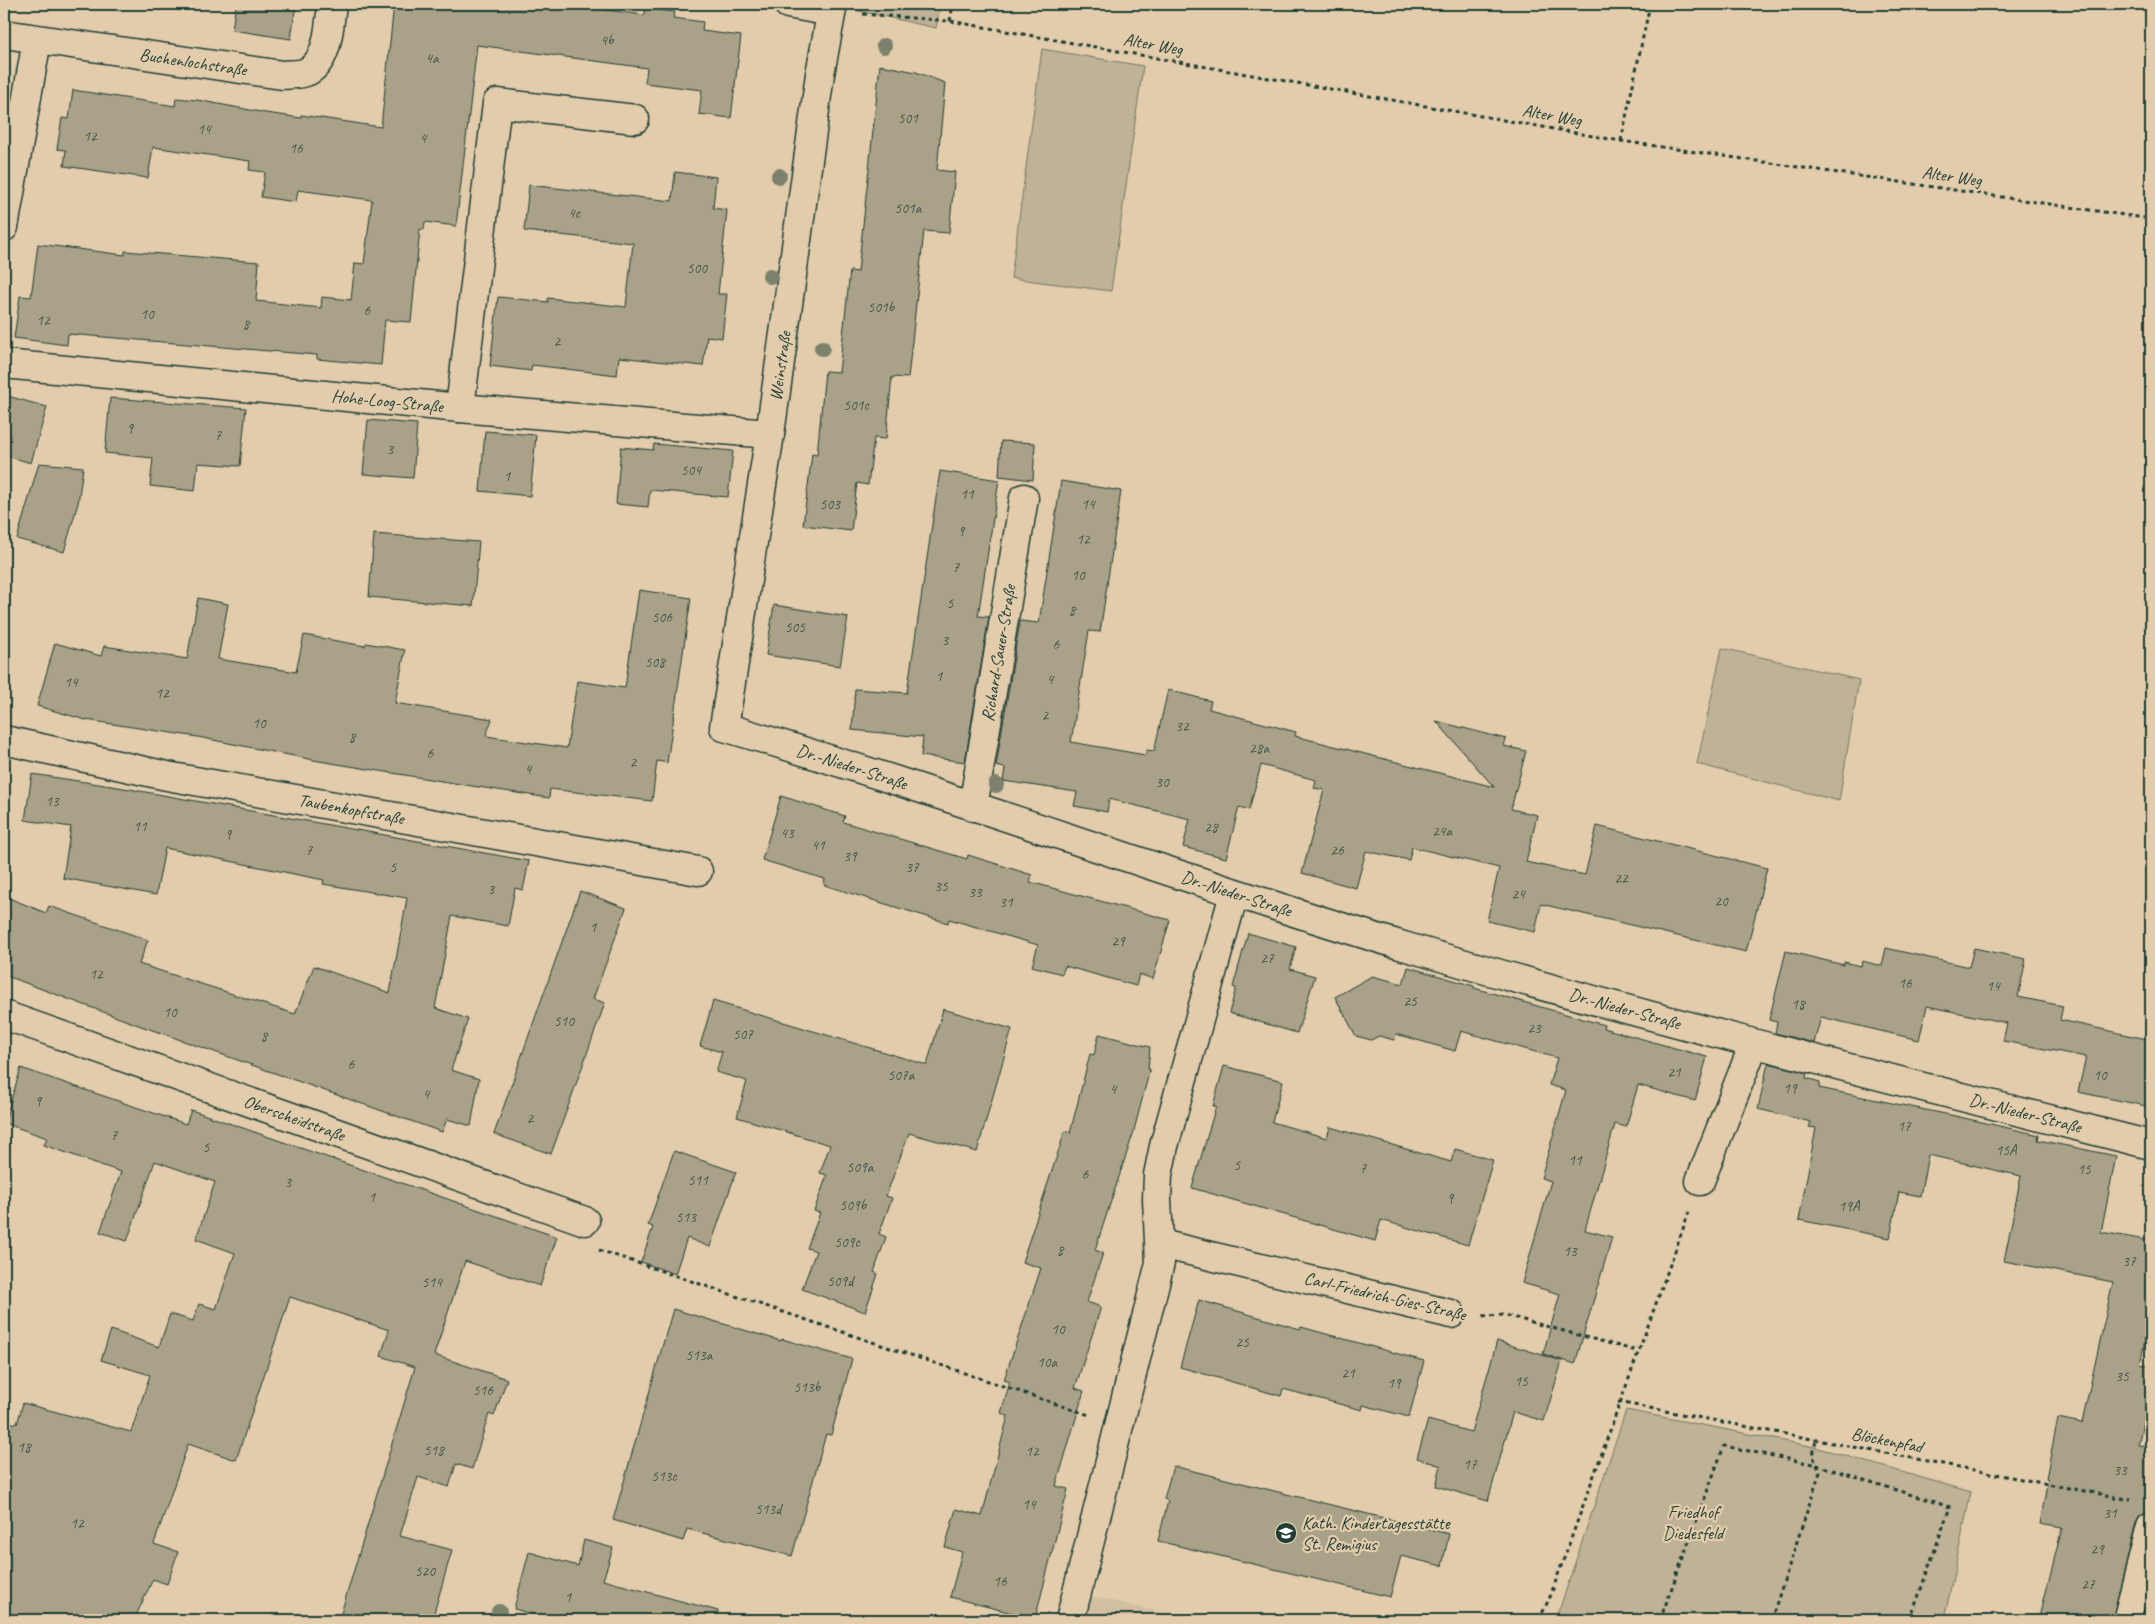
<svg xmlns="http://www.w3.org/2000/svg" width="2155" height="1624" viewBox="0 0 2155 1624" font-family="Caveat,sans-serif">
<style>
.built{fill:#d1bfa0}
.green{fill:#bfb296;stroke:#6f7865}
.building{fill:#a9a188;stroke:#1f3d34}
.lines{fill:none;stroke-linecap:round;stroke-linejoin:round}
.minor-casing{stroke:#1f3d34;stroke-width:31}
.path{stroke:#1f3d34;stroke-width:3;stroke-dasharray:4 4;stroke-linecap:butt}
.minor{stroke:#e2ccab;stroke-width:28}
.tree{fill:#7b816c}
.labels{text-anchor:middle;stroke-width:4.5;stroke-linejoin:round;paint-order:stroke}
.number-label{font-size:15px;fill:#425649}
.street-label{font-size:18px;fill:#1f3d34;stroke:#e2ccab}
.park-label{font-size:18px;fill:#274339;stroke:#e2ccab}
.poi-label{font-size:18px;fill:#1f3d34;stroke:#e2ccab;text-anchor:start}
</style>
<rect width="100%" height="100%" fill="#e2ccab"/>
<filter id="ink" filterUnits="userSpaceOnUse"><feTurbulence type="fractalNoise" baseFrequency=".02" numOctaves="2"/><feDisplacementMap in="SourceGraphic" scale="10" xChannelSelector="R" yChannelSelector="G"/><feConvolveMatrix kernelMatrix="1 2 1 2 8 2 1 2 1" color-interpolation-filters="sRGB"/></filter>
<g filter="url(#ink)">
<path class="built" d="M1090 1596 1195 1620H1084Z"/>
<g class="green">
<path d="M847 4H940L936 28 846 8Z"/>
<path d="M1042 49 1143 66 1111 291 1011 278Z"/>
<path d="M1722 648 1859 680 1839 801 1697 764Z"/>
<path d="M1626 1410 1815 1447 1971 1492 1944 1620H1554L1561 1605Z"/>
</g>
<g class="building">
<path d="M236 4H296L291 39 232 30Z"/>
<path d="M394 4H583L582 7 645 15V9L675 12 673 18 703 22 702 31 741 36 731 118 699 114 702 90 645 83 647 68 477 45 456 226 425 222 424 230 420 229 411 322 385 320 381 365 317 359V355L68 334 67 345 14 338 20 296 31 297 38 244 125 255V251L259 262 256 301 321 308 322 297 351 300 355 263 364 264 372 200 298 190 296 202 261 197 265 172 249 170 250 161 153 147 148 178 64 166 66 150 57 149 62 118 69 119 73 90 175 106 176 98 197 100 266 113 301 118V115L381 127Z"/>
<path d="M880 65 916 72 945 83 937 170 955 172 949 233 924 231 908 378 892 377 886 439 874 438 868 485 857 483 851 531 803 525 812 454 817 455 825 371 839 372 850 271 858 272Z"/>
<path d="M675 172 716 177 713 208 727 210 718 294H727L722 338 707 336 703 366 619 357 617 375 532 365 531 371 490 366 498 297 548 302V298L626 307 633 243 524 231 529 185 672 201Z"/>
<path d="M4 395 47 407 31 463 4 455Z"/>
<path d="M110 398 246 408 240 466 198 463 195 491 150 486 153 458 105 453Z"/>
<path d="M368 420 417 424 413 478 363 474Z"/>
<path d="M485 431 536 435 530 496 480 491Z"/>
<path d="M1001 441 1035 443 1033 480 999 476Z"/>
<path d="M654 444 733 451 728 497 650 490 648 507 616 504 621 447 653 450Z"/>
<path d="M39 463 83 467 78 503 64 552 17 539Z"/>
<path d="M940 471 999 480 978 616 989 617 965 762 921 756 923 737 852 730 855 689 907 693Z"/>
<path d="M1061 481 1121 491 1100 632 1089 631 1071 742 1145 755 1147 750 1154 751 1168 690 1211 701 1209 709 1296 732 1295 736 1494 787 1436 721 1506 739 1504 746 1526 751 1511 809 1537 815 1526 862 1585 875 1597 826 1767 868 1746 952 1541 904 1535 932 1487 921 1499 868 1412 847 1409 860 1366 851 1356 888 1302 873 1324 790 1314 788 1316 780 1261 765 1249 810 1239 807 1226 858 1183 847 1190 819 1109 799 1107 812 1074 806 1077 792 1003 781 1005 768 996 766 1020 621 1039 623Z"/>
<path d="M374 534 479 542 473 606 369 597Z"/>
<path d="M639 590 691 598 667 763 657 761 652 801 550 789 549 798 472 786 319 761 198 737 86 720 37 706 55 643 101 656 104 646 187 659 198 598 228 604 218 659 296 672 304 635 365 646 366 643 405 650 395 703 492 719 486 736 567 748 577 681 625 688Z"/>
<path d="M774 605 848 617 840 666 766 655Z"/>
<path d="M32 774 118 787 529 861 523 890 515 888 508 926 452 916 435 1008 468 1019 451 1070 479 1079 471 1126 447 1119 442 1132 141 1026 4 975V896L46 913 49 906 148 940 139 964 295 1014 314 966 390 993 407 898 323 884 324 880 165 848 156 895 63 878 71 827 25 820Z"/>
<path d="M781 796 845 816 843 822 967 859 968 855 1032 875 1030 882 1170 920 1153 979 1139 974 1136 986 1065 966 1062 974 1032 966 1038 945 949 919 948 923 879 902 824 885 825 879 762 860Z"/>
<path d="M580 891 626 908 593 999 605 1003 551 1154 494 1134Z"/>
<path d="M1248 933 1296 947 1290 969 1315 976 1297 1033 1229 1013 1236 988 1233 987Z"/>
<path d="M1886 948 1969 967 1974 948 2026 959 2018 997 2063 1006 2060 1020 2151 1040V1107L2078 1092 2086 1057 2003 1041 2007 1023 1927 1006 1919 1040 1821 1017 1814 1043 1775 1033 1777 1022 1769 1020 1786 951 1844 965V962L1861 966 1862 961 1882 966Z"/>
<path d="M1408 967 1474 986V988L1604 1025 1603 1028 1707 1057 1695 1101 1638 1085 1626 1127 1615 1124 1585 1230 1612 1237 1575 1364 1543 1354 1560 1294 1522 1283 1551 1181 1541 1178 1566 1090 1549 1085 1557 1058 1461 1031 1455 1051 1396 1034 1394 1040 1379 1036 1371 1040 1356 1036 1335 997 1372 976 1403 984Z"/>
<path d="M713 1001 927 1065 943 1009 1012 1029 977 1152 909 1133 886 1196 892 1198 879 1234 886 1237 874 1272 878 1274 865 1312 802 1289 816 1251 807 1248 820 1213 814 1211 827 1175 820 1173 830 1145 737 1117 747 1081 716 1072 722 1052 700 1046Z"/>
<path d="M1099 1034 1150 1047 1148 1069H1150L1133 1134 1095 1250 1103 1253 1087 1302 1101 1307 1075 1388 1084 1391 1056 1486 1068 1489 1035 1619 950 1597 962 1552 945 1547 956 1509 982 1516 1008 1416 1001 1413 1010 1382 1004 1380 1041 1268 1022 1262 1065 1131 1070 1133 1090 1054 1094 1055Z"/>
<path d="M1768 1063 1807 1073 1806 1078 1820 1082 1819 1088 1955 1116 2039 1135 2038 1140 2116 1156 2101 1232 2151 1241V1312L2140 1364 2151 1366V1387L2138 1445 2151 1446V1512L2140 1516 2136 1523 2112 1620H2039L2062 1528 2040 1524 2048 1479 2046 1478 2058 1418 2082 1423 2113 1282 2004 1261 2021 1176 1928 1155 1920 1196 1899 1192 1890 1238 1799 1220 1816 1128 1809 1127 1811 1122 1758 1109Z"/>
<path d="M1224 1066 1283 1081 1272 1122 1327 1138 1330 1127 1451 1162 1455 1149 1493 1160 1468 1245 1381 1220 1375 1241 1192 1188 1216 1106H1213Z"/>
<path d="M21 1068 186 1124 191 1110 557 1237 540 1286 465 1261 434 1355 507 1379 494 1416 489 1414 472 1469 456 1464 449 1487 418 1477 400 1536 452 1550 432 1620H339L415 1367 381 1356 389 1330 290 1297 236 1460 188 1444 154 1544 178 1552 167 1584 153 1579 134 1620H4V1421L17 1424 23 1403 131 1432 150 1375 101 1360 111 1330 159 1347 170 1314 193 1321 199 1304 216 1309 235 1253 196 1239 215 1182 155 1161 127 1241 100 1232 121 1172 44 1145 47 1138 4 1123Z"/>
<path d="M674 1151 736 1172 710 1247 687 1238 675 1274 641 1262 653 1227 648 1225Z"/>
<path d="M1199 1300 1300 1329 1301 1327 1424 1361 1409 1417 1363 1405 1362 1410 1283 1389 1281 1396 1180 1367Z"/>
<path d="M673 1309 781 1341 782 1339 852 1359 831 1435 826 1434 792 1556 687 1529 683 1541 613 1520Z"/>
<path d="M1497 1341 1562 1361 1544 1421 1513 1412 1488 1501 1436 1486 1441 1466 1417 1458 1428 1420 1471 1432Z"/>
<path d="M1173 1466 1449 1534 1442 1566 1401 1556 1390 1597 1158 1541 1168 1501 1164 1499Z"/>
<path d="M584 1540 613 1548 603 1580 718 1611 717 1620H555L514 1609 529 1552 578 1566Z"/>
<path d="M2151 1589V1620H2143Z"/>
</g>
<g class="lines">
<g class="minor-casing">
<g id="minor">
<path d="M788 4 831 12"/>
<path id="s1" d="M833 4 820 74 770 434 724 727C954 795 1178 879 1407 947 1654 1020 1903 1082 2151 1145"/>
<path id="s2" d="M4 34 282 75C289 74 300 75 306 72 329 62 329 25 332 4"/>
<path d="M4 227 37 40"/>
<path id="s3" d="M4 364 460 408 770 434"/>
<path d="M460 408 497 103 635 119"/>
<path id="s4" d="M4 740 167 776 698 871"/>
<path id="s5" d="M973 807 1024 498"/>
<path id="s6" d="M4 1015 585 1221"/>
<path d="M1700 1181 1754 1044"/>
<path d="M1161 1244 1451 1314"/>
<path d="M1070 1620 1160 1263 1157 1199 1158 1175 1164 1146 1234 894"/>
<path d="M2127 1620 2151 1527"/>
</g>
</g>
<g class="path">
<path d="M863 14 950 21 1621 141 2151 219"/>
<path d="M950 21 953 4"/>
<path d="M1621 141 1650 4"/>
<path d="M599 1250 1089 1415"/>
<path d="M1483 1316 1505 1315 1637 1351"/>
<path d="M1618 1402 2131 1500"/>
<path d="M1539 1620 1550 1597 1689 1212"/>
<path d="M1660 1620 1724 1446 1817 1465 1950 1507 1910 1620"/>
<path d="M1771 1620 1820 1472 1813 1456 1816 1440"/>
</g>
<use href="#minor" class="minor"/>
</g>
<g class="tree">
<circle cx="884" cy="46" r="8"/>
<circle cx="779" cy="176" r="8"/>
<circle cx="770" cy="276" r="8"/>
<circle cx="822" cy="348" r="8"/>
<circle cx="996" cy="785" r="8"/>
<circle cx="499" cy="1612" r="8"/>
</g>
</g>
<defs>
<g id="school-disc" transform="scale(1.125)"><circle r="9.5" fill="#1f3d34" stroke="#e2ccab"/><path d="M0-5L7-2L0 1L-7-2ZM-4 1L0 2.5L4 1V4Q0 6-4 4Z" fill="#fff"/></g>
</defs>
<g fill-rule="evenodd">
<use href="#school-disc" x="1286" y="1533"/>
</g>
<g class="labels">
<g class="number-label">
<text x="607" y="45">4b</text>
<text x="432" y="63">4a</text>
<text x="908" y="123">501</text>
<text x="204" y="134">14</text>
<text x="90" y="141">12</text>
<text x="423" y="143">4</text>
<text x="296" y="153">16</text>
<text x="908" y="213">501a</text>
<text x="574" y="218">4c</text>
<text x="697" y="273">500</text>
<text x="881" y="312">501b</text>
<text x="367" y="315">6</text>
<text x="147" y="319">10</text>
<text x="43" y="325">12</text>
<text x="246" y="329">8</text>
<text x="557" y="346">2</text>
<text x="856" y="410">501c</text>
<text x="130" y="433">9</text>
<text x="218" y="440">7</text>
<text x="390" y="454">3</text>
<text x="691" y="475">504</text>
<text x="507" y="481">1</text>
<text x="967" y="499">11</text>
<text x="830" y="509">503</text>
<text x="1088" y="509">14</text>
<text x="961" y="536">9</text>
<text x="1083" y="544">12</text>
<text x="956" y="572">7</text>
<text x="1078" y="580">10</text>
<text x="950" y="608">5</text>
<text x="1072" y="615">8</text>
<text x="662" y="622">506</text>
<text x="795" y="632">505</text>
<text x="945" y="645">3</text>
<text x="1056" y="649">6</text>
<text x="655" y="667">508</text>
<text x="939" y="681">1</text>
<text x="1050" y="684">4</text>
<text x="71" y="687">14</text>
<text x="162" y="698">12</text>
<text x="1045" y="720">2</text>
<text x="259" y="728">10</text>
<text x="1182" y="731">32</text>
<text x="352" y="742">8</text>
<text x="1259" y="753">28a</text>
<text x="430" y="758">6</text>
<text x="633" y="767">2</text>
<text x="528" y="774">4</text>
<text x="1162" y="787">30</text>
<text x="52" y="806">13</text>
<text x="140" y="831">11</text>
<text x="1211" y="832">28</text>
<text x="1442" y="836">24a</text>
<text x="787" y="838">43</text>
<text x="228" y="839">9</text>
<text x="818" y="850">41</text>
<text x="309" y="855">7</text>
<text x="1337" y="855">26</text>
<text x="850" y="861">39</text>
<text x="393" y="872">5</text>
<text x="912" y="872">37</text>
<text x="1621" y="883">22</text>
<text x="941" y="891">35</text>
<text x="491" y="894">3</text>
<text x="975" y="897">33</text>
<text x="1518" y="899">24</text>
<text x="1721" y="906">20</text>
<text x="1006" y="907">31</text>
<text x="593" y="932">1</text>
<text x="1118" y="946">29</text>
<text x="1267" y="963">27</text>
<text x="96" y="979">12</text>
<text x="1905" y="988">16</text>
<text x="1993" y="991">14</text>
<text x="1410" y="1006">25</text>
<text x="1798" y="1009">18</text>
<text x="170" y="1017">10</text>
<text x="564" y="1026">510</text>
<text x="1534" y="1033">23</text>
<text x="743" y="1039">507</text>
<text x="264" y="1041">8</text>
<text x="351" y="1069">6</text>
<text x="1674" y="1077">21</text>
<text x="901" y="1080">507a</text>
<text x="2100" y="1080">10</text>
<text x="1790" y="1093">19</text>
<text x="1113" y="1094">4</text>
<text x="426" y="1099">4</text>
<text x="38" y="1106">9</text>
<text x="530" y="1123">2</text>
<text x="1904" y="1131">17</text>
<text x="114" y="1140">7</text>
<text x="206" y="1152">5</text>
<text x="2006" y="1155">15A</text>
<text x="1575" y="1165">11</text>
<text x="1237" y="1170">5</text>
<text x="860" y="1172">509a</text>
<text x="1363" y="1173">7</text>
<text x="2084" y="1174">15</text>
<text x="1085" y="1179">6</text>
<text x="698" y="1185">511</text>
<text x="288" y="1187">3</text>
<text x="372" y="1202">1</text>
<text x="1450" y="1203">9</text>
<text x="853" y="1210">509b</text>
<text x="1849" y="1211">19A</text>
<text x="686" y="1222">513</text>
<text x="847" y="1247">509c</text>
<text x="1060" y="1255">8</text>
<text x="1570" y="1256">13</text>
<text x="2129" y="1266">37</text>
<text x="840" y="1286">509d</text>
<text x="432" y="1287">514</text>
<text x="1058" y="1334">10</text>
<text x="1242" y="1347">25</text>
<text x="699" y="1360">513a</text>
<text x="1047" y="1367">10a</text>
<text x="1348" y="1378">21</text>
<text x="2122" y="1381">35</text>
<text x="1521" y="1386">15</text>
<text x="1394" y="1388">19</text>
<text x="807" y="1392">513b</text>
<text x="483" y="1395">516</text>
<text x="24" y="1452">18</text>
<text x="434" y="1455">518</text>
<text x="1032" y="1456">12</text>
<text x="1470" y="1469">17</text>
<text x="2120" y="1475">33</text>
<text x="664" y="1481">513c</text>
<text x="1029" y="1509">14</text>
<text x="768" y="1514">513d</text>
<text x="2110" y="1518">31</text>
<text x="77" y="1528">12</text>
<text x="2097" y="1554">29</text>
<text x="425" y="1576">520</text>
<text x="1000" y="1586">16</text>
<text x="2088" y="1589">27</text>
<text x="568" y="1602">1</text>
</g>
<g class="street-label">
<text transform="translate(1153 44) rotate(10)" y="6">Alter Weg</text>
<text dy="6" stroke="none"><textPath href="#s2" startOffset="191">Buchenlochstraße</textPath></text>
<text transform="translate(1552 115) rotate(10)" y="6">Alter Weg</text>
<text transform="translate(1952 176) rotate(8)" y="6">Alter Weg</text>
<text transform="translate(780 366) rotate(-82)" y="6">Weinstraße</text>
<text dy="6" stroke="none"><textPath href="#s3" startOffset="385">Hohe-Loog-Straße</textPath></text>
<text dy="6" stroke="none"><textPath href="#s5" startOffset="156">Richard-Sauer-Straße</textPath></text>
<text dy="6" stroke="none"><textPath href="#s1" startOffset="865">Dr.-Nieder-Straße</textPath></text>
<text dy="6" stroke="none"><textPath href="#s4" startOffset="354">Taubenkopfstraße</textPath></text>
<text dy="6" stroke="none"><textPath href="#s1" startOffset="1270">Dr.-Nieder-Straße</textPath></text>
<text dy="6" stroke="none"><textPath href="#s1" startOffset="1675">Dr.-Nieder-Straße</textPath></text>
<text dy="6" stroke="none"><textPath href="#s1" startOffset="2089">Dr.-Nieder-Straße</textPath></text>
<text dy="6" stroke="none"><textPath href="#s6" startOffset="308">Oberscheidstraße</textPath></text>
<text transform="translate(1385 1296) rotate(13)" y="6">Carl-Friedrich-Gies-Straße</text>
<text transform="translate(1887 1440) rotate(11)" y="6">Blöckenpfad</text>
</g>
<g class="park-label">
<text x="1693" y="1518">Friedhof<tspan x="1693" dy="21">Diedesfeld</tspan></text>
</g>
<g class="poi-label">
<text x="1302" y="1529">Kath. Kindertagesstätte<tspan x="1302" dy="21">St. Remigius</tspan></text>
</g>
</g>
<rect width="2155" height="1624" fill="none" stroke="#e2ccab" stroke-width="20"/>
<rect x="10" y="10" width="2135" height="1604" fill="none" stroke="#1f3d34" stroke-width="2" filter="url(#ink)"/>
</svg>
